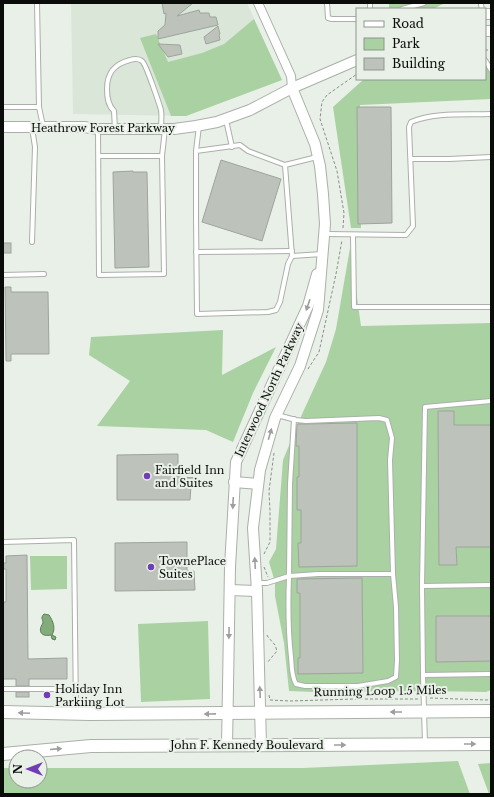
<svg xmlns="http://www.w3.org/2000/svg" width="494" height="797" viewBox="0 0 494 797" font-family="'Libre Baskerville',serif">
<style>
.built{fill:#dae6d8}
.green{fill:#aad1a2}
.water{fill:#83ac7b;stroke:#5f7c59}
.building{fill:#bdc3bb;stroke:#9ea49d}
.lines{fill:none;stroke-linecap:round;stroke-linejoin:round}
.service-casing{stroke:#aab0a9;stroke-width:6}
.minor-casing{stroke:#aab0a9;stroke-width:10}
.tertiary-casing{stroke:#aab0a9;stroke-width:12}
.primary-casing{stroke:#aab0a9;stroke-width:14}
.path{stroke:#8a8e89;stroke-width:1;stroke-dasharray:3 2;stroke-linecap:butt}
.service{stroke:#fff;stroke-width:4}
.minor{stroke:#fff;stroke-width:8}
.tertiary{stroke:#fff;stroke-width:10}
.primary{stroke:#fff;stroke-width:12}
.oneway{fill:#9d9e9d}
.poi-dot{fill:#713db4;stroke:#e9f0e8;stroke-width:1.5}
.labels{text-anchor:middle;stroke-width:4;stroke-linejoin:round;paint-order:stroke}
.street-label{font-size:11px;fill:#0a0c09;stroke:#e9f0e8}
.poi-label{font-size:11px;fill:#0a0c09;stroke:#e9f0e8;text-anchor:start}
</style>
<rect width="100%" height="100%" fill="#e9f0e8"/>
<path class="built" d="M71 3H247L282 80 186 116 73 114Z"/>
<g class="green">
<path d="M389 3H445L433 9H389Z"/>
<path d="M254 19 282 80 186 116H171L140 38 156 34 168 62 202 53 224 44Z"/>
<path d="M485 64 491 74V99L360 105 361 228H351L333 107 364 79H485Z"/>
<path d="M350 248 361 326 491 323V690L486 692 429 691 315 692 289 691 284 643 275 596V582L269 562 276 549 283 460 303 412 326 362 336 329Z"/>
<path d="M223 330 222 375 276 347 253 393 233 442 206 430 97 426 130 381 89 355 91 337Z"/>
<path d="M30 556H67V589L31 590Z"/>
<path d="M208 621 210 699 141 702 138 624Z"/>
<path d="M458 761 470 794H3V768H16V781H40V768H303Z"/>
<path d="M491 763V794H489L478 764Z"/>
</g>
<path class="water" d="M44 614 49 615C53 621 56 628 52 635L56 637 55 640 52 639 51 635C42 637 37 632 43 623 43 619 40 618 44 614Z"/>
<g class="building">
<path d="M162 3H193L177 16 199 10 200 13H209L210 17H216L218 25 158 39V31L165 25 166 13 164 14Z"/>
<path d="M218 26 220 34 219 35 220 40 206 44 204 37Z"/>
<path d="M158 44 180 45 182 54 168 57Z"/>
<path d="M357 107H391L392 223 358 224Z"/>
<path d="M221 160 281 179 262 241 202 222Z"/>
<path d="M133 171V172H147L149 267 115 268 113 172Z"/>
<rect x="3" y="243" width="8" height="10"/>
<path d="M5 287H11V292H48L49 354H11V361H6Z"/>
<path d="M438 411H454V425H491V547H456L457 565H439Z"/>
<path d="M357 423V566L299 567 298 543H301V510H297V477H299V446H296L297 424H306Z"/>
<path d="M178 454V477L198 478 199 486H191L190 500H117V455Z"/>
<path d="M187 542V571H194L195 590 115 591V543Z"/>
<path d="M27 555 28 659 67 658V679H29V686H16V679H3V602H6V569H3V563H6V556Z"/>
<path d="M362 578 363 673 298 674V658H300V593H297V579Z"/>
<path d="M436 616H491V661L436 662Z"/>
<rect x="16" y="692" width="13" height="5"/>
</g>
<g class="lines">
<g class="service-casing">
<g id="service">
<path d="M327 3 328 18 332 19H357"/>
<path d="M370 3V9"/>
<path d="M481 3V5L482 9"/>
<path d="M402 9 424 3"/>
<path d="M485 60 491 70"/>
<path d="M3 107H39L37 3"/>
<path d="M39 107 43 126"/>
<path d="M226 120 232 147"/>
<path d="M115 129 114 111C108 105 107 98 107 89 107 73 114 64 130 60 133 59 138 58 142 61 146 64 159 103 161 110 162 116 161 123 161 129"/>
<path d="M98 130 99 275 164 274 162 156 165 129"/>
<path d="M196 151 199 126"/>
<path d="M99 156H162"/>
<path d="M411 159H449L491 157"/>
<path d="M285 165 317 157"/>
<path d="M325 234 406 235 413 226 409 127 411 122C435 112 465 115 491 114"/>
<path d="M353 235 354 307H491"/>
<path d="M32 242 35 147 32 128"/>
<path d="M196 252 292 251"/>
<path d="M292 256 285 165 248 151 240 145 196 151V218L197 314 268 312 276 310 280 302 288 264 292 256 322 254"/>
<path d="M3 275 44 274"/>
<path d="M491 401 425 407 422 586 423 675 491 674"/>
<path d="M294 419 290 484 289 576 318 574H393"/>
<path d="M3 542 74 540 76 713"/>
<path d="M257 583H267L289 576C288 603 288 630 291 657 292 666 291 675 296 684L305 686H358L388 681 396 677 397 660 396 607 393 574 390 460 392 438 387 420 379 418 306 421 296 420 277 415"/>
<path d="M422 586 491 585"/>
<path d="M423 675 425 744"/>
<path d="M3 689H76"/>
</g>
</g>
<g class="minor-casing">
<path id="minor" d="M258 3 291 76 292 88"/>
</g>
<g class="tertiary-casing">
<g id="tertiary">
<path d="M485 14H491"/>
<path d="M485 31H491"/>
<path d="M3 127H84L98 129H174L196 126 217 122 250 110 292 88 357 60"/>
<path d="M234 482 258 484"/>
<path d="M230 590 257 591"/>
<path d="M261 745 257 591 253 528 260 470 275 418 300 366 318 310 325 224 323 194 320 166 315 144 292 88"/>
<path d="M227 746 230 567 236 462 308 306 317 274"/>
</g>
</g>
<g class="primary-casing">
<g id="primary">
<path d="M3 712 90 714 491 711"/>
<path d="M3 754 91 746 491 744"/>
</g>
</g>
<g class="path">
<path d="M485 50H491"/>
<path d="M343 228 344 213 337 171 320 119 322 102 327 95 357 74"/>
<path d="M308 369 319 352 336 274 342 240"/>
<path d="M264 554 270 542V511L269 491 274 453"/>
<path d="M264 567 268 577"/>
<path d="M267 635 268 637 275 645 277 651 267 663"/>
<path d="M269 695 270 700"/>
<path d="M430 698 487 700 491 699"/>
<path d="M270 700 290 701 355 699H419"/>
</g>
<use href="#service" class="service"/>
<use href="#minor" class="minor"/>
<use href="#tertiary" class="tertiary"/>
<use href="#primary" class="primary"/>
</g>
<defs><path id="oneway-solid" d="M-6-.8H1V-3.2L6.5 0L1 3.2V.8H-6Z"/></defs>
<g class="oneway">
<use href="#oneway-solid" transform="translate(308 305) rotate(109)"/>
<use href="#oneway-solid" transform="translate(270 434) rotate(-74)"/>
<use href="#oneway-solid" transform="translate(233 503) rotate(93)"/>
<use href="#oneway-solid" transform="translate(255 563) rotate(-93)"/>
<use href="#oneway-solid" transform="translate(229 633) rotate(91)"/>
<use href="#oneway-solid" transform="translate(260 692) rotate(-92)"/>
<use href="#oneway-solid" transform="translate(396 712) rotate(180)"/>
<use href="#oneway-solid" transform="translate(24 713) rotate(-178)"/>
<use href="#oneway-solid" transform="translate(210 714) rotate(179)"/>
<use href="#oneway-solid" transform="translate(470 744)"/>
<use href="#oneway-solid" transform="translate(340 745)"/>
<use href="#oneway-solid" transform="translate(56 749) rotate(-5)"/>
</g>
<g class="poi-dot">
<circle cx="147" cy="476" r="4"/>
<circle cx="151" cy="567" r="4"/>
<circle cx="47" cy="695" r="4"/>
</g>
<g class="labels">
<g class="street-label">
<text x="103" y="132">Heathrow Forest Parkway</text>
<text transform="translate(269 390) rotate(-65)" y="4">Interwood North Parkway</text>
<text transform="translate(380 691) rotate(-1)" y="4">Running Loop 1.5 Miles</text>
<text x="247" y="749">John F. Kennedy Boulevard</text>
</g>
<g class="poi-label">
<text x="155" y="474">Fairfield Inn<tspan x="155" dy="13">and Suites</tspan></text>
<text x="159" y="565">TownePlace<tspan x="159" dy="13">Suites</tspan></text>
<text x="55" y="693">Holiday Inn<tspan x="55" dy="13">Parkiing Lot</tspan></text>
</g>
</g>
<rect width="494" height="797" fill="none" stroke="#0a0c09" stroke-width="8"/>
<rect x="356" y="8" width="130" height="72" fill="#e9f0e8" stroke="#90958f"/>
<rect x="364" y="21" width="20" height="6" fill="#ffffff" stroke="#90958f"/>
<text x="392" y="28" font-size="12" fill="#0a0c09">Road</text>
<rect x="364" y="38" width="20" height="12" fill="#aad1a2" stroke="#90958f"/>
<text x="392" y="48" font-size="12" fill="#0a0c09">Park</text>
<rect x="364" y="58" width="20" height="12" fill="#bdc3bb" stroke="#90958f"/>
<text x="392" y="68" font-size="12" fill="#0a0c09">Building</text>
<g transform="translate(28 769) rotate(270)"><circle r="19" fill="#e9f0e8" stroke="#90958f"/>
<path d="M0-3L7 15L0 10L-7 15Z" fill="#713db4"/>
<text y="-6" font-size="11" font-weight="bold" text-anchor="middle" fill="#0a0c09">N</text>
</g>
</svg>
